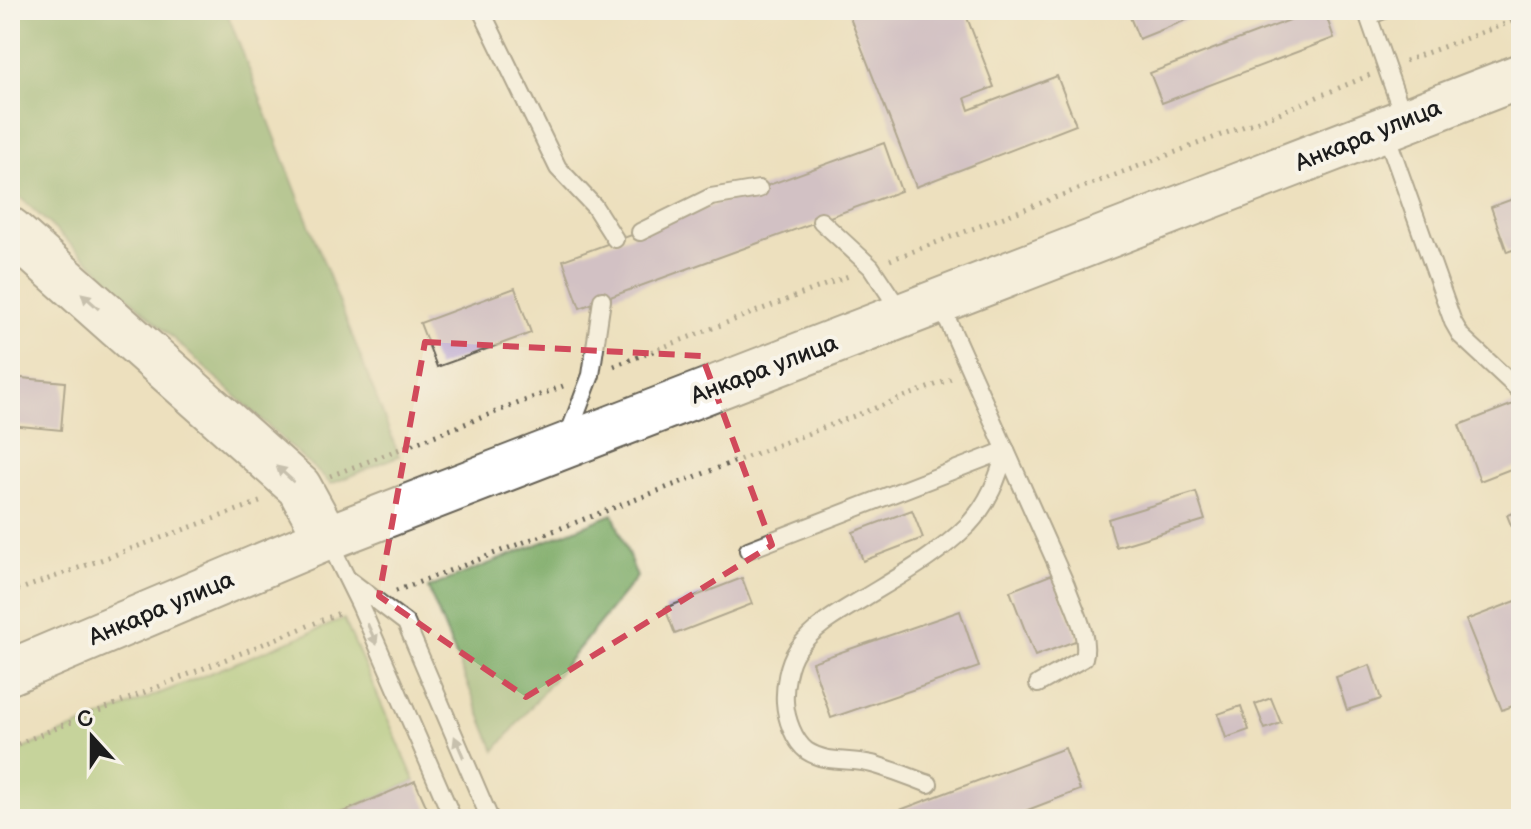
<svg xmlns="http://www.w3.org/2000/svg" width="1531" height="829" viewBox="0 0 1531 829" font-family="'Balsamiq Sans',sans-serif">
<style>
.green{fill:#97c371;stroke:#5a7046;stroke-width:2}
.forest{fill:#79a963;stroke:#4a6240;stroke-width:2}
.building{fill:#b29ccc}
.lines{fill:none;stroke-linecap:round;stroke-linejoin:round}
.service-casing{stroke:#656155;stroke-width:20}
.primary-casing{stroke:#656155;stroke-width:48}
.path{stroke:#656155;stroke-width:5;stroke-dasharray:2 6;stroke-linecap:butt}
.service{stroke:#fff;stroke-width:16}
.primary{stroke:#fff;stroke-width:44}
.oneway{fill:#999}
.marked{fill:none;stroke:#d1495b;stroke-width:6;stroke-dasharray:16 10;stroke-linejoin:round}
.labels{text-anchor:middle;stroke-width:8;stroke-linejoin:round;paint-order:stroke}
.street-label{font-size:24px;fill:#1c1c1c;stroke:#f7f3e8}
</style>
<rect width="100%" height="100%" fill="#f7f3e8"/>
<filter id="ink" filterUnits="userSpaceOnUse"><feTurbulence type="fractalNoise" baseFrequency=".0125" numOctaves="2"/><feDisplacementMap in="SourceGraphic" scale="16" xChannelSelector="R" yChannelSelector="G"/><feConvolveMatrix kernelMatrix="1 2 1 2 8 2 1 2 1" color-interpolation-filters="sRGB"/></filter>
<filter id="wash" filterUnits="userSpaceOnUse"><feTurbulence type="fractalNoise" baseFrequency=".006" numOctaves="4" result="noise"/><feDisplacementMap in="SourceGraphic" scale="32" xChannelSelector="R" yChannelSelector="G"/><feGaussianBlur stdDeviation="1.8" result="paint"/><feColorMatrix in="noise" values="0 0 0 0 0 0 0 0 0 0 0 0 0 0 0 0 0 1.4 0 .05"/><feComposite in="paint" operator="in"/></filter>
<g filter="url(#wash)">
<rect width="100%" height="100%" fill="#ede0be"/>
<path class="green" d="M344 619 415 781 327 819H10V754Z"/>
<g class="forest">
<path d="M10 10H226L399 456 331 484 10 188Z"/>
<path d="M613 514 637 577 495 751 428 588Z"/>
</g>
<g id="blocks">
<g class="building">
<path d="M847 10H964L994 87 965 98 969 110 1057 76 1076 125 916 187Z"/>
<path d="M1127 10H1211L1139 39Z"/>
<path d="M1296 10H1324L1334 38 1162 103 1150 73 1298 17Z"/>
<path d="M884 143 901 191 580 308 563 260Z"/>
<path d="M1521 196V247L1507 252 1491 207Z"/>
<path d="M515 288 531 333 437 367 420 323Z"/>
<path d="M10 377 65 382 61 430 10 425Z"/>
<path d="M1521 401V465L1480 481 1459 425Z"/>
<path d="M1196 492 1205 520 1116 547 1108 519Z"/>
<path d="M912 510 923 538 863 561 853 532Z"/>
<path d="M1521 510V550L1507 515Z"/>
<path d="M1053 574 1078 640 1035 656 1010 591Z"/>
<path d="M742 578 752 604 675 634 665 608Z"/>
<path d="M1521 599V703L1502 710 1466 620Z"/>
<path d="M960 611 979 667 831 718 812 662Z"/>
<path d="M1370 665 1381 699 1347 710 1336 677Z"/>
<path d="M1271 698 1281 723 1265 729 1255 704Z"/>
<path d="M1241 706 1249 730 1226 738 1218 714Z"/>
<path d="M1065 748 1080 790 1004 819H876Z"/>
<path d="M415 781 432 819H327Z"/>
</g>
</g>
</g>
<g filter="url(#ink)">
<use href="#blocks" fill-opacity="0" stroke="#656155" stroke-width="2"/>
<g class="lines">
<g class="service-casing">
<g id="service">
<path d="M481 10 558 168 594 206 615 239"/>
<path d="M1366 10 1404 118"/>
<path d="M1369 16 1384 10"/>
<path d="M1385 131 1453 322 1461 336 1521 392"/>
<path d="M821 221 871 267 901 312"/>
<path d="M640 232 711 197 759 189"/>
<path d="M940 303 1066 585C1073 606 1090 636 1084 658L1038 684"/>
<path d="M567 438 591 375 602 300"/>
<path d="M328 540 360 605 453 819"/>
<path d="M748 550 1006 450"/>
<path d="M348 579 406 623 490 819"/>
<path d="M929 784C910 777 891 769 872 764 849 758 827 764 807 751 794 741 786 719 785 702 784 687 788 663 797 650 814 626 840 612 864 598 900 576 938 555 968 525 989 503 998 478 1006 450"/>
</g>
</g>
<g class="primary-casing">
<g id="primary">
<path d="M10 230 299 487 327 538"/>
<path d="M10 672 327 538 1521 76"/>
</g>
</g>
<g class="path">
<path d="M1405 61 1521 18"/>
<path d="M890 260 1274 115 1370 75"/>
<path d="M614 366 851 275"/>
<path d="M330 476 563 386"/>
<path d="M396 591 951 379"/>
<path d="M10 593 265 500"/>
<path d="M10 747 342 612"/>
</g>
<use href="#service" class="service"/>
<use href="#primary" class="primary"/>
</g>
<defs><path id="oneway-solid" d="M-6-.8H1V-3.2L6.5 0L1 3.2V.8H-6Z" transform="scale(2)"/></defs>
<g class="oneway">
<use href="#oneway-solid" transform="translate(90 301) rotate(-138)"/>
<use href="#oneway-solid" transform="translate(285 474) rotate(-138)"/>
<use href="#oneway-solid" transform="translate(372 634) rotate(66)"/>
<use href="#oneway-solid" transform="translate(459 747) rotate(-113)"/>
</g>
</g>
<path d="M0 0H1531V829H0ZM425 342 702 356 772 545 526 697 379 596Z" fill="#ede0be" fill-opacity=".55" fill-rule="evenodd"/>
<path class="marked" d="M425 342 702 356 772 545 526 697 379 596Z"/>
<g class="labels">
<g class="street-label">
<text transform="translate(1368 135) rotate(-22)" y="8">Анкара улица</text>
<text transform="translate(764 369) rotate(-21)" y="8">Анкара улица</text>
<text transform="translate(161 608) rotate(-23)" y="8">Анкара улица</text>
</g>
</g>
<rect width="1531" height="829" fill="none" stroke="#f7f3e8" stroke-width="40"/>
<g transform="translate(92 737) rotate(339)" stroke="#f7f3e8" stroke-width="6" paint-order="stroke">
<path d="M0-6L14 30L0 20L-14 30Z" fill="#1c1c1c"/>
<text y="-12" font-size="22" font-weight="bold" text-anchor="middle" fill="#1c1c1c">С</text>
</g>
</svg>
